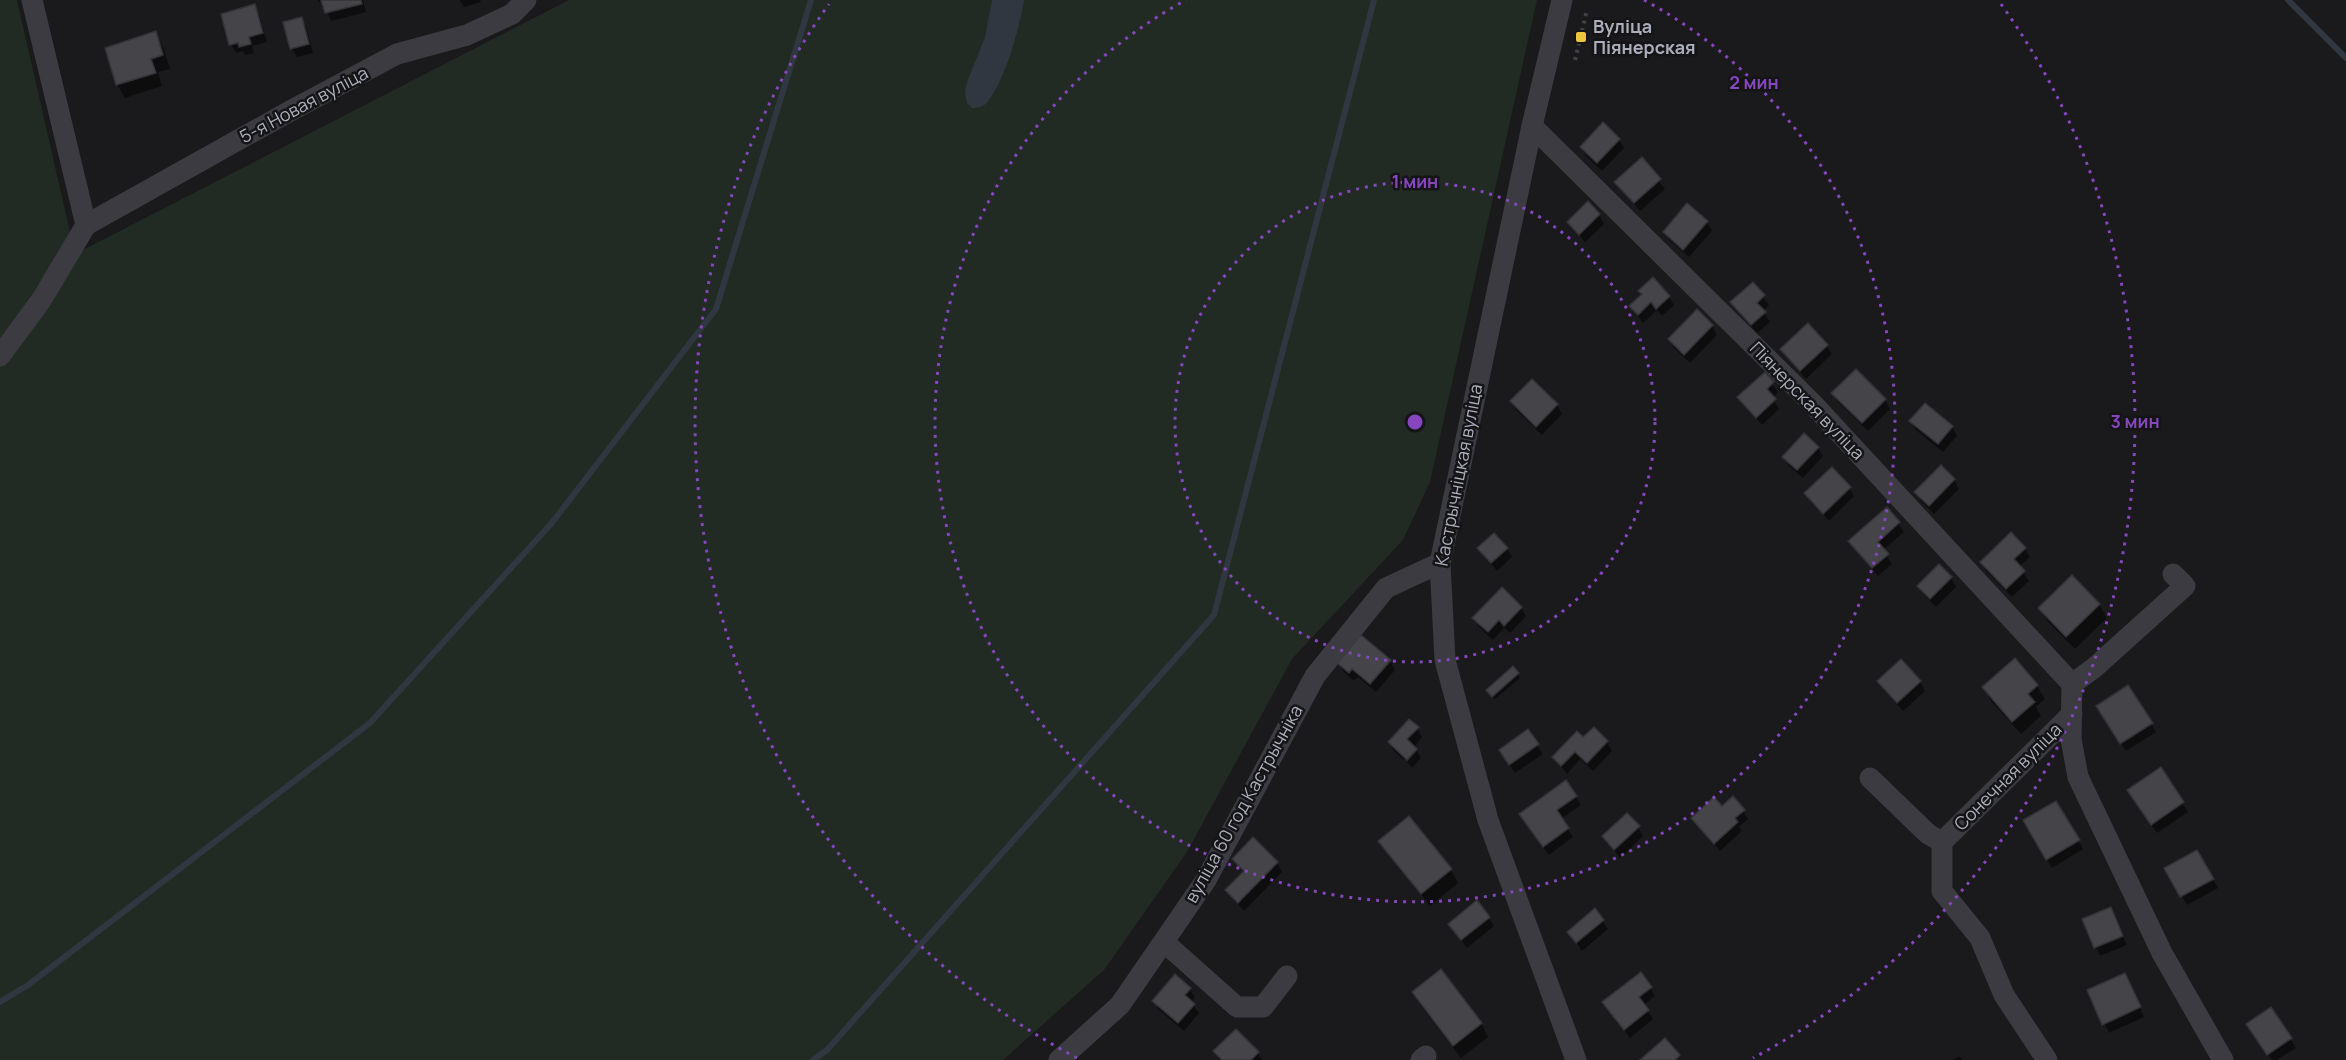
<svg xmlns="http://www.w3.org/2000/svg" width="2346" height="1060" viewBox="0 0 2346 1060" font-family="Manrope,sans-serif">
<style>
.green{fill:#212a23}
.water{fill:#303740}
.shadow{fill:#0007}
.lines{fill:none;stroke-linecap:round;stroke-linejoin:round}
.stream{stroke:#303740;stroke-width:6}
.building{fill:#444449;stroke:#343438;stroke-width:1.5}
.path{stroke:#414248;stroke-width:4;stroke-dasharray:3 4.5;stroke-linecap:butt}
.minor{stroke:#3b3b41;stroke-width:21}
.ring{fill:none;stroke:#8546be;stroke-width:3;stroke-dasharray:3 6}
.poi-dot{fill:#edc640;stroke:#151417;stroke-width:2}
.labels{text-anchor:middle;stroke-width:5;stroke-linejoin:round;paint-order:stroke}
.poi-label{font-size:18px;font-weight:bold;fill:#acafbb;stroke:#151417;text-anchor:start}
.street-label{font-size:18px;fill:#acafbb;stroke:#151417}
.centre{fill:#8546be;stroke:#151417;stroke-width:3}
.ring-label{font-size:18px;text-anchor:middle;font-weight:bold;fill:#8546be;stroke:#151417;stroke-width:5;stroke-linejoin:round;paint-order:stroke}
</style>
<rect width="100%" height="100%" fill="#1a191c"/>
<path class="green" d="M0 0H17L75 254 569 0H1537L1430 482 1403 540 1292 659 1187 852 1104 970 1003 1060H0Z"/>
<path class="water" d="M992 0H1024C1020 26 1005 81 988 101 984 107 979 108 972 108L967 103 965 93 967 82 985 37Z"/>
<g class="shadow">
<path d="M318 0H363L366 12 331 21 323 1 319 2Z"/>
<path d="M460 0H480L481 2 464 7Z"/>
<path d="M254 6 259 15 267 42 252 46 254 53 245 55 243 51 236 53 231 44Z"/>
<path d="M301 19 306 27 313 53 297 57 292 49 285 23Z"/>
<path d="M155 33 163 47 170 69 158 72 162 86 125 98 117 84Z"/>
<path d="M1619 140 1624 148 1602 171 1586 156 1581 147Z"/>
<path d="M1641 159 1665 189 1640 211 1616 182Z"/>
<path d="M1599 215 1604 224 1585 242 1569 223Z"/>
<path d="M1707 222 1712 231 1689 257 1670 241 1665 232Z"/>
<path d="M1753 284 1769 305 1763 311 1770 322 1757 333 1732 303Z"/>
<path d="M1640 291 1669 297 1674 305 1662 316 1657 310 1643 323 1631 306 1643 295Z"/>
<path d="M1712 326 1717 335 1690 363 1674 348 1669 339Z"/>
<path d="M1827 346 1832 354 1806 379 1782 350Z"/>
<path d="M1765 374 1778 392 1772 398 1779 409 1762 425 1739 398Z"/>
<path d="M1833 393 1885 400 1890 409 1868 431 1838 402Z"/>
<path d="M1511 402 1557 405 1562 414 1542 435 1516 410Z"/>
<path d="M1911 422 1952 427 1957 436 1943 452 1916 430Z"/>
<path d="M1818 448 1823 456 1803 478 1789 466 1784 457Z"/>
<path d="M1941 467 1954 480 1959 489 1934 514 1921 501 1916 492Z"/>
<path d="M1849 488 1854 496 1829 521 1811 502 1806 494Z"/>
<path d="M1887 509 1904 532 1883 550 1892 564 1878 576 1850 541Z"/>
<path d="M1507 548 1512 557 1497 571 1479 549Z"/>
<path d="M2025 549 2030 557 2019 567 2029 581 2012 597 1986 571 1981 562Z"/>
<path d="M1939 566 1951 578 1956 587 1936 607 1924 595 1919 586Z"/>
<path d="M2099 604 2107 618 2075 649 2048 622 2040 608Z"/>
<path d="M1521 608 1526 616 1510 633 1504 628 1493 640 1479 627 1474 618Z"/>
<path d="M2015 660 2037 686 2045 699 2036 707 2041 716 2021 734 1991 701 1984 687Z"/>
<path d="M1390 661 1395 670 1376 692 1358 677 1354 681 1344 672 1339 664Z"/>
<path d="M1518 674 1520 678 1495 699 1490 694Z"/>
<path d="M1879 681 1920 682 1925 691 1903 711 1884 690Z"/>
<path d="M2103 715 2151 724 2156 732 2126 751Z"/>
<path d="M1417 728 1422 737 1404 760 1394 751 1389 742Z"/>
<path d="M1528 731 1543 754 1515 773 1506 759Z"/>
<path d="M1607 742 1612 751 1593 771 1580 759 1567 774 1554 757Z"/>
<path d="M1417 751 1421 758 1412 768 1407 762Z"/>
<path d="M2160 769 2188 812 2157 833 2134 799Z"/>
<path d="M1576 797 1581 805 1561 819 1573 837 1549 855 1526 823Z"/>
<path d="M2056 803 2083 849 2052 868 2025 821Z"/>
<path d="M1722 808 1743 810 1748 819 1739 827 1742 831 1720 851 1693 818Z"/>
<path d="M1638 827 1643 836 1620 858 1604 837Z"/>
<path d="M1380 841 1451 870 1458 883 1430 906 1388 854Z"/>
<path d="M2197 852 2218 888 2187 905 2166 868Z"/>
<path d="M1234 859 1277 863 1282 872 1244 911 1227 891 1244 873Z"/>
<path d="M1595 911 1608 929 1582 951 1569 932Z"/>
<path d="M2115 917 2127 945 2100 956 2084 920Z"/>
<path d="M1489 918 1494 926 1467 948 1450 924Z"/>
<path d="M2129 984 2144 1017 2109 1033 2089 991Z"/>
<path d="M1650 987 1655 996 1644 1005 1653 1019 1630 1038 1604 1003Z"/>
<path d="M1189 989 1195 997 1191 1002 1199 1013 1184 1031 1159 1010 1154 1001Z"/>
<path d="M1413 993 1481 1023 1488 1037 1461 1058 1421 1006Z"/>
<path d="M2271 1009 2296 1048 2277 1060H2272L2253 1033Z"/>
<path d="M1215 1051 1258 1053 1262 1060H1220Z"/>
<path d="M1959 1056 1962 1060H1953Z"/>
</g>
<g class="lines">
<g class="stream">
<path d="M2288 0 2346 58"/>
<path d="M0 1002 28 985 370 723 551 524 716 309 811 0"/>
<path d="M813 1060 827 1050 1214 615 1374 0"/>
</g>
</g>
<g class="building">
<path d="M321 0H361L362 4 325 13Z"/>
<path d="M255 4 263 33 249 37 251 44 239 47 238 43 229 45 221 14Z"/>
<path d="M302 17 309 44 290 49 283 22Z"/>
<path d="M156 31 163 55 151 59 156 73 116 85 105 48Z"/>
<path d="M1603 122 1620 139 1597 163 1580 147Z"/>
<path d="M1642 157 1661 179 1634 203 1614 182Z"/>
<path d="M1588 201 1600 214 1579 235 1567 222Z"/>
<path d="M1687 203 1708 221 1683 250 1663 232Z"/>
<path d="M1653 277 1670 296 1656 309 1651 302 1638 315 1629 306 1642 294 1638 291Z"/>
<path d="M1753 282 1765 295 1757 303 1766 312 1751 325 1730 302Z"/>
<path d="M1697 309 1713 325 1684 355 1668 339Z"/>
<path d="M1808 323 1828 345 1800 371 1780 349Z"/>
<path d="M1856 369 1886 399 1862 423 1831 393Z"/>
<path d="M1765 372 1774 382 1767 389 1776 399 1756 418 1737 397Z"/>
<path d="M1532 379 1558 404 1536 427 1510 401Z"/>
<path d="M1925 403 1953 426 1938 444 1909 421Z"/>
<path d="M1804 433 1819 447 1797 470 1782 457Z"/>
<path d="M1941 465 1955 479 1929 506 1914 492Z"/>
<path d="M1832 467 1851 487 1823 514 1804 493Z"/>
<path d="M1887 507 1900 522 1878 542 1889 554 1872 568 1848 541Z"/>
<path d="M2011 532 2026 548 2014 559 2025 571 2006 589 1980 562Z"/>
<path d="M1494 533 1508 548 1491 563 1477 548Z"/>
<path d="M1939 564 1952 577 1930 599 1917 586Z"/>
<path d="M2072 575 2100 604 2066 637 2038 608Z"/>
<path d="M1502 587 1522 607 1504 626 1499 620 1488 632 1472 618Z"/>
<path d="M1361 635 1391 660 1370 684 1352 669 1349 673 1337 663Z"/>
<path d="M2015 658 2038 685 2028 694 2035 702 2012 722 1982 687Z"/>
<path d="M1901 659 1921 681 1897 703 1877 681Z"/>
<path d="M1513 666 1519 673 1492 697 1486 690Z"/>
<path d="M2128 685 2153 723 2120 744 2096 706Z"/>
<path d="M1409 719 1419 727 1407 739 1417 749 1407 760 1388 742Z"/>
<path d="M1594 727 1608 741 1587 763 1575 752 1561 766 1552 757 1577 731 1583 737Z"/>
<path d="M1528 729 1539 744 1509 765 1499 750Z"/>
<path d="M2161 767 2184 802 2151 825 2127 790Z"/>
<path d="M1566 780 1577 796 1557 810 1569 828 1543 847 1519 814Z"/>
<path d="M1733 796 1745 810 1735 818 1738 822 1714 844 1691 818 1714 797 1722 806Z"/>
<path d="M2056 801 2080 840 2046 860 2023 820Z"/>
<path d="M1627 813 1640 826 1614 850 1602 836Z"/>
<path d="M1409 816 1452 869 1421 894 1378 841Z"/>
<path d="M1253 837 1278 862 1238 903 1225 890 1244 871 1232 859Z"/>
<path d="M2197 850 2214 879 2180 897 2164 868Z"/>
<path d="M1477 900 1490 917 1461 940 1448 924Z"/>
<path d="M2111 907 2123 936 2094 948 2082 919Z"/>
<path d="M1595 908 1604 920 1576 943 1567 932Z"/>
<path d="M1441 969 1482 1023 1453 1046 1412 992Z"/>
<path d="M1641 972 1652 987 1639 997 1649 1010 1624 1030 1602 1002Z"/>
<path d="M2125 973 2141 1007 2102 1025 2087 990Z"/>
<path d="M1175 974 1191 988 1185 995 1195 1004 1178 1023 1152 1001Z"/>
<path d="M2271 1007 2292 1038 2267 1055 2246 1024Z"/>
<path d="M1236 1029 1259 1052 1251 1060H1222L1213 1051Z"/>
<path d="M1665 1038 1680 1055 1675 1060H1640Z"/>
</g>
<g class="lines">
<path class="path" d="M1575 60 1587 10"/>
<g class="minor">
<path d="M1562 0 1532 126 1440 563 1445 660 1488 820 1576 1060"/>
<path d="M1532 126 1812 403 2072 684"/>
<path d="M86 225 292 110 397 54 467 35 512 14 526 0"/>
<path d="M0 356 42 299 86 225 32 0"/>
<path d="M2072 684 2071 739 2078 777 2162 953 2223 1060"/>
<path d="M2072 684 2094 668 2185 586 2173 574"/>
<path d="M1870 778 1928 834 1942 842"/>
<path d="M1164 942 1237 1007H1263L1287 976"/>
<path d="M1059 1060 1120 1005 1206 880 1315 676 1386 588 1440 563"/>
<path d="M1421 1060 1426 1056"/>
<path d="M2047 1060 2004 995 1980 938 1942 891V842L2072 714"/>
</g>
</g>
<g class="ring">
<circle cx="1415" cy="422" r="240"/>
<path d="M1644 0A480 480 0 1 1 1186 0"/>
<path d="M1077 1058A720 720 0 0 1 829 4M2001 4A720 720 0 0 1 1753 1058"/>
</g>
<rect class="poi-dot" x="1575" y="31" width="12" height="12" rx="3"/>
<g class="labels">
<g class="poi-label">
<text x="1593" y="33">Вуліца<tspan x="1593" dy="21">Піянерская</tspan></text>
</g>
<g class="street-label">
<text transform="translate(304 105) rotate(-28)" y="6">5-я Новая вуліца</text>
<text transform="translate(1807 401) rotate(46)" y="6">Піянерская вуліца</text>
<text transform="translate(1459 475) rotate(-79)" y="6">Кастрычніцкая вуліца</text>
<text transform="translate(2008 777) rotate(-45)" y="6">Сонечная вуліца</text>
<text transform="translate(1244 804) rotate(-61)" y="6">вуліца 60 год Кастрычніка</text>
</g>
</g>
<circle cx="1415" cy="422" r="9" class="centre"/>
<g class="ring-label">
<text x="1754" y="89">2 мин</text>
<text x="1415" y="188">1 мин</text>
<text x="2135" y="428">3 мин</text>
</g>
</svg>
